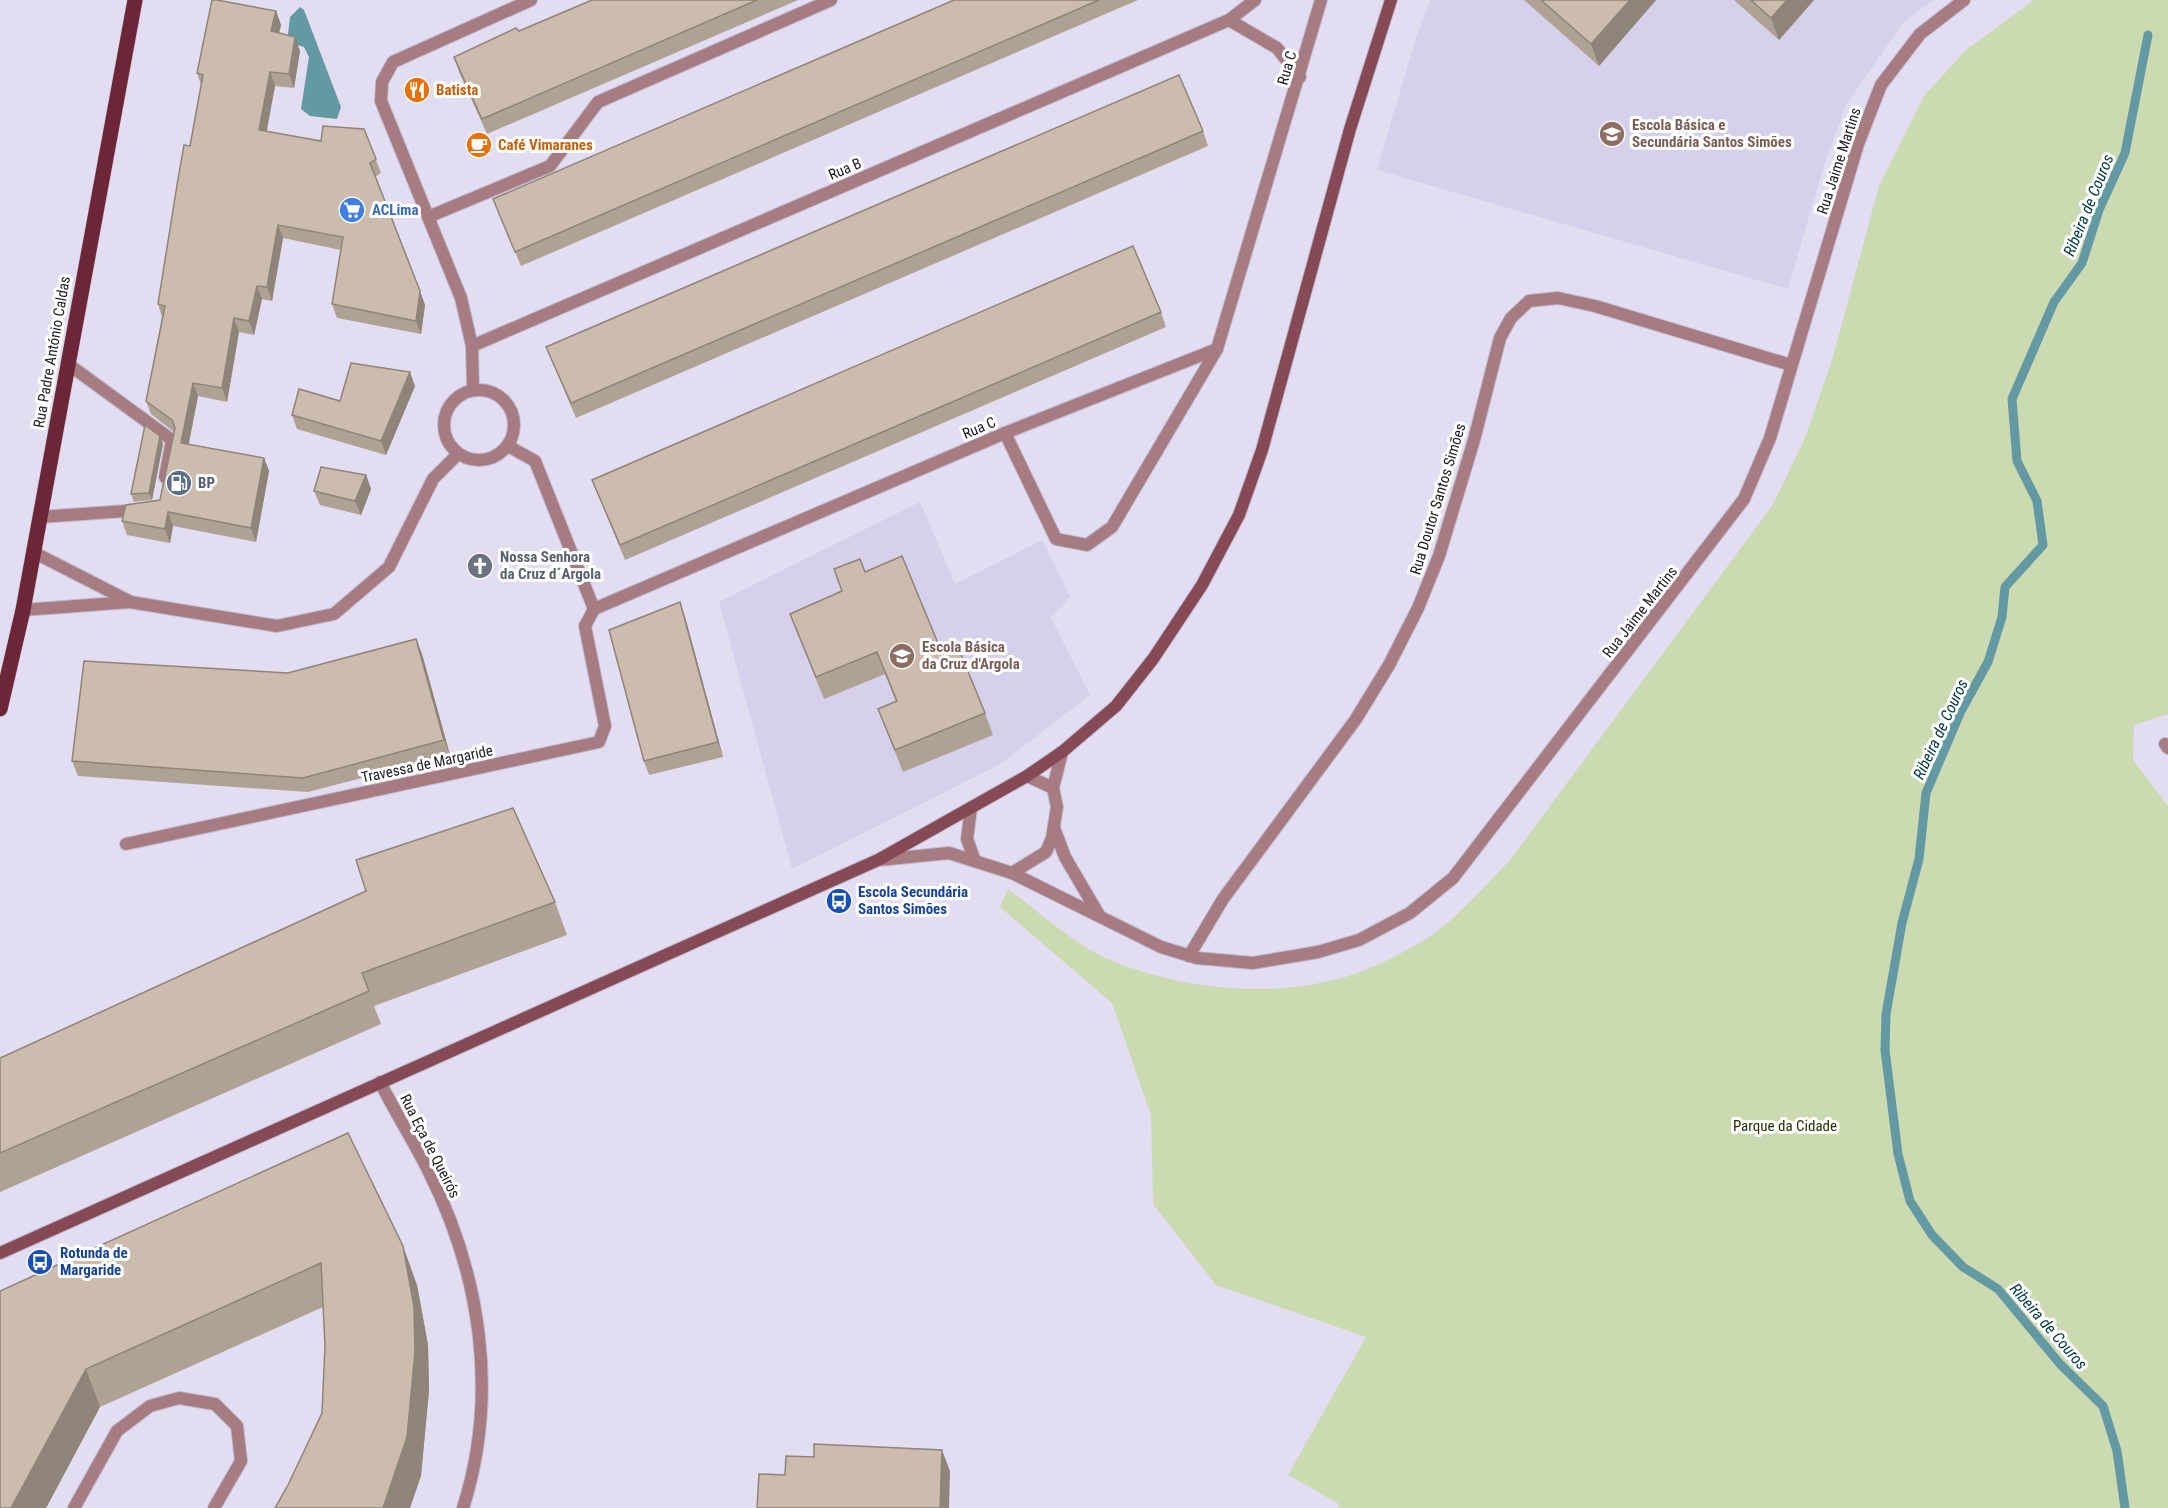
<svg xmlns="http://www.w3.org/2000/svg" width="2168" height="1508" viewBox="0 0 2168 1508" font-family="'Roboto Condensed',sans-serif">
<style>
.built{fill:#d7d0ea}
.green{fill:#ccdab2}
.water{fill:#6399a2}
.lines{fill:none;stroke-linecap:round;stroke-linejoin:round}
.stream{stroke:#6399a2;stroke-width:9}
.lane-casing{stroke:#bfbbcd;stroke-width:14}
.street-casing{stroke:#bfbbcd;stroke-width:14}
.secondary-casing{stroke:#bfbbcd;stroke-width:14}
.primary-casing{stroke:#bfbbcd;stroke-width:16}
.lane{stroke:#a67b82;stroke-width:12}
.street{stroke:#a67b82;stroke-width:12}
.secondary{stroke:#854a56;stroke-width:12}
.primary{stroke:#6c2637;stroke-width:15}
.wall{fill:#afa295}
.shaded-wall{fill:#8e8479}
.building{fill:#cbbcad;stroke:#8e8479;stroke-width:1.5}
.labels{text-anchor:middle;stroke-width:6;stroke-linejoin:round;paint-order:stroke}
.street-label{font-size:15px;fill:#222028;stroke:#fff}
.food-label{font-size:15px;font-weight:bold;fill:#c56008;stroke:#fff;text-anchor:start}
.education-label{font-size:15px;font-weight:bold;fill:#785e54;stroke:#fff;text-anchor:start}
.shop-label{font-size:15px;font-weight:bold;fill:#366cbe;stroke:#fff;text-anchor:start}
.service-label{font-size:15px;font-weight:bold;fill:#4e5e75;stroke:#fff;text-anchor:start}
.worship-label{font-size:15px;font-weight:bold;fill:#5b616d;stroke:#fff;text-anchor:start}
.transit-label{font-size:15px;font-weight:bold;fill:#164399;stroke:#fff;text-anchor:start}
.park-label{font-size:15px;fill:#242f00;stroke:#fff}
.water-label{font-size:16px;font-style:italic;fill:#01383f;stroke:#fff}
</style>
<rect width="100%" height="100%" fill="#e2ddf1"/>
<g class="built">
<path d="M1430 0H1933L1903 23 1846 105 1825 162 1788 289 1377 170 1414 44Z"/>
<path d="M920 502 955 584 1042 540 1070 596 1051 618 1090 695 999 765 792 869 719 602Z"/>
</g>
<path class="green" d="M2034 0H2168V714L2134 725 2133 760 2168 806V1508H1337L1339 1504 1288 1475 1366 1337 1216 1285 1153 1204 1151 1115 1112 1003 1000 907 1008 889C1042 914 1078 948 1117 963 1188 990 1272 998 1345 977 1368 970 1395 957 1416 945 1452 925 1481 890 1510 860L1772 506 1805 438 1832 360 1879 186 1924 96 1966 50Z"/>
<path class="water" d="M300 7 304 10 341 107 337 119 310 116 301 109 309 57 304 47 287 42 290 17Z"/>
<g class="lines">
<path class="stream" d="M2125 1508 2117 1451 2103 1406 2060 1364 1998 1289 1963 1267 1932 1235 1910 1201 1898 1154 1885 1050 1886 1014 1902 923 1919 859 1926 793 1961 711 1988 662 2002 617 2005 587 2043 545 2037 501 2017 461 2012 399 2054 302 2082 263 2099 210 2125 153 2148 35"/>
<g class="lane-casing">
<g id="lane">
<path d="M68 364 172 440 165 477"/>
<path d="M40 517 140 510"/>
</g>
</g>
<g class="street-casing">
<g id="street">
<path d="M1229 20 1277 48 1300 77"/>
<path d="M428 217 550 166 598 102 831 0"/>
<path d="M472 346 1229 20 1255 0"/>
<path d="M473 388 472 346 461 298 381 101 382 82 393 62 531 0"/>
<circle cx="479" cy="425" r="35"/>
<path d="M1005 433 1056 539 1087 545 1112 527 1217 349"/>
<path d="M508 446 535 461 594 609"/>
<path d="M33 552 129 601"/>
<path d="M594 609 1005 433 1217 349 1321 0"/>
<path d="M23 610 130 602 277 626 334 614 389 567 433 479 457 455"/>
<path d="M2165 744 2168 748"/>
<path d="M1027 776 1053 788"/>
<path d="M971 808 967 839 975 861"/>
<path d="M1054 828 1065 857 1099 915"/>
<path d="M126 844 599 742 605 726 585 626 594 609"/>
<path d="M879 860 949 853 1012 873 1161 947 1197 958 1253 963 1318 952 1359 940 1410 913 1453 878 1744 499 1770 438 1858 144 1881 85 1920 34 1964 0"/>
<path d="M1012 873 1046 852 1052 838 1057 807 1053 788 1062 752"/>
<path d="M1189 956 1223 899 1356 719 1389 665 1418 608 1439 556 1474 440 1500 338 1511 318 1529 301 1558 298 1595 306 1791 365"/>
<path d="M380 1082C395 1112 413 1140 428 1170 481 1275 499 1395 463 1508"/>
<path d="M74 1508 117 1431 150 1406 179 1398 215 1404 237 1426 241 1461 214 1508"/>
</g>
</g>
<g class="secondary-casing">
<path id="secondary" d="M0 1253 878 860 1027 776 1062 752 1116 706 1153 659 1202 585 1239 515 1262 450 1350 129 1391 0"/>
</g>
<g class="primary-casing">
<path id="primary" d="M0 709 23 610 135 0"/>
</g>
<use href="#lane" class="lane"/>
<use href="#street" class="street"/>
<use href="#secondary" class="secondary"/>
<use href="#primary" class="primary"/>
</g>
<g class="wall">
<path d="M592 0H798L487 134 459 72 454 57 519 31Z"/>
<path d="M954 0H1138L521 266 493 199Z"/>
<path d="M1524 0H1656L1599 66Z"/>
<path d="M1734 0H1814L1779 40Z"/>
<path d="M276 11 281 25 279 33 300 51 294 88 275 86 267 131 321 141 364 129 381 173 375 177 425 305 421 334 337 318 332 304 341 250 283 238 272 301 262 299 254 335 239 332 227 402 198 396 189 444 264 458 269 471 256 542 173 526 170 543 127 535 122 521 160 500 174 432 151 414 146 401 162 317 158 304 190 146 201 85 197 73Z"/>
<path d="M1203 131 1208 146 576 418 546 347Z"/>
<path d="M1161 312 1166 327 625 560 592 480Z"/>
<path d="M415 386 386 455 297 429 292 415 340 401Z"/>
<path d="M163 444 152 500 134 502 131 494Z"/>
<path d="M366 475 371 489 361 515 320 505 314 491Z"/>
<path d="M834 569 865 572 940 648 985 713 993 735 903 772 878 709 896 702 885 674 824 699 798 635 790 614 842 592Z"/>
<path d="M680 602 685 617 723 757 649 775 644 761Z"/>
<path d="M416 639 422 654 450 755 308 792 78 776 72 761Z"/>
<path d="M555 902 567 935 374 1006 381 1024 0 1192V1058Z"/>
<path d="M348 1133 417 1285 428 1345 429 1390 421 1476 288 1485 322 1413 325 1346 323 1307 100 1407 46 1508H0V1291Z"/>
</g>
<g class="shaded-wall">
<path d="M1630 0H1656L1599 66 1591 44Z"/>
<path d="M1787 0H1814L1779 40 1771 18Z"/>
<path d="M276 11 281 25 276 45 271 31Z"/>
<path d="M295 37 300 51 294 88 289 74Z"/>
<path d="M270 72 275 86 264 143 259 130Z"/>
<path d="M278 225 283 238 272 301 267 287Z"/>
<path d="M257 286 262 299 254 335 249 321Z"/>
<path d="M420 291 425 305 421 334 416 321Z"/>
<path d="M234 318 239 332 227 402 222 388Z"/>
<path d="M410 372 415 386 386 455 381 441Z"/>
<path d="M193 383 198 396 186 456 181 443Z"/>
<path d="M160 436 163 444 152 500 149 493Z"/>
<path d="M264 458 269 471 256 542 251 528Z"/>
<path d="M366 475 371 489 361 515 355 501Z"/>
<path d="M168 512 173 526 170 543 165 529Z"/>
<path d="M680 602 685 617 723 757 718 742Z"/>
<path d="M416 639 422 654 450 755 444 740Z"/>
<path d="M403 1246 417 1285 428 1345 429 1390 421 1476 410 1508H383Z"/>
<path d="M86 1369 100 1407 46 1508H11Z"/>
<path d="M942 1450 950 1471 949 1508H940Z"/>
</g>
<g class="building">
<path d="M212 0H217L276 11 271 31 295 37 289 74 270 72 259 130 321 141 323 126 364 129 376 159 370 163 420 291 416 321 332 304 343 237 278 225 267 287 257 286 249 321 234 318 222 388 193 383 181 443 264 458 251 528 168 512 165 529 122 521 126 505 160 500 175 428 172 420 146 401 165 306 158 304 177 185 184 145 190 146 203 75 197 73Z"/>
<path d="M592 0H757L482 119 454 57 516 28 519 31Z"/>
<path d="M954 0H1099L515 252 493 199Z"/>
<path d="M1541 0H1630L1591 44Z"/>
<path d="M1751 0H1787L1771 18Z"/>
<path d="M1179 75 1203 131 571 403 546 347Z"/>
<path d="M1133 246 1161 312 620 545 592 480Z"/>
<path d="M351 363 410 372 381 441 292 415 299 389 340 401Z"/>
<path d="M145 425 160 436 149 493 131 494Z"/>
<path d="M321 467 366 475 355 501 314 491Z"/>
<path d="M902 556 940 648 956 642 985 713 895 750 878 709 897 701 877 652 816 677 790 614 842 591 834 569 860 559 865 572Z"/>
<path d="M680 602 718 742 644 761 609 630Z"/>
<path d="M416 639 444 740 303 778 72 761 84 661 288 673Z"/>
<path d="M513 808 555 902 362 973 369 991 0 1153V1058L366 891 356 860Z"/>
<path d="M348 1133 403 1246 414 1307 415 1352 407 1437 383 1508H275L288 1485 322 1413 325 1346 321 1263 86 1369 11 1508H0V1291Z"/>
<path d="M814 1444 942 1450 940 1508H757L759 1474 785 1475 786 1456 814 1457Z"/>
</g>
<defs>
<g id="restaurant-disc" transform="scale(1.35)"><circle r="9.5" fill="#e8710a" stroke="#fff"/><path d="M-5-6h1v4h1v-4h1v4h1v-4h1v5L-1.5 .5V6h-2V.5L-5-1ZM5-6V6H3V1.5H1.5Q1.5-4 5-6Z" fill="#fff"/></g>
<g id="school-disc" transform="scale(1.35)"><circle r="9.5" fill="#8d6e63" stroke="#fff"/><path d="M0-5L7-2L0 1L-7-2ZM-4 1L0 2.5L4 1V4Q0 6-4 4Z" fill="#fff"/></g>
<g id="cafe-disc" transform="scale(1.35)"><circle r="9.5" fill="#e8710a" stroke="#fff"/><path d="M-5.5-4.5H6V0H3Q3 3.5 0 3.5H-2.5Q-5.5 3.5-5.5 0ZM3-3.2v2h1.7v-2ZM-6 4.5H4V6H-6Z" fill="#fff"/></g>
<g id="supermarket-disc" transform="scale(1.35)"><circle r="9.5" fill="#3f7fe0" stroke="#fff"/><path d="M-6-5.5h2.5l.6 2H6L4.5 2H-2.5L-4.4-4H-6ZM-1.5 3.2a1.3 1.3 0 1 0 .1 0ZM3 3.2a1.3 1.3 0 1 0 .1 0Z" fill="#fff"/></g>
<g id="fuel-disc" transform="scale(1.35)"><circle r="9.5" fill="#5c6f8a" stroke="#fff"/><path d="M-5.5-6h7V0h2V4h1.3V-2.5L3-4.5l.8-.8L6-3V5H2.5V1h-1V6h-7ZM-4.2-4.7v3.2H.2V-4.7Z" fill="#fff"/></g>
<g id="church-disc" transform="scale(1.35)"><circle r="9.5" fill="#6b7280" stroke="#fff"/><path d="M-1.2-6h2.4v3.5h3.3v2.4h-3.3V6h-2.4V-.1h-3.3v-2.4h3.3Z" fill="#fff"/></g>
<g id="bus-disc" transform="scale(1.35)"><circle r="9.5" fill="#1a4fb4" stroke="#fff"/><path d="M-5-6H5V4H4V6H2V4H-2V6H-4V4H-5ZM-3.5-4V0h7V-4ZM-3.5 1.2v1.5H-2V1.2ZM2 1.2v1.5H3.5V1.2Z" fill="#fff"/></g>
</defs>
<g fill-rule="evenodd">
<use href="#restaurant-disc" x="417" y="90"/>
<use href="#school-disc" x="1612" y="134"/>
<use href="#cafe-disc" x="479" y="145"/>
<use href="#supermarket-disc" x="352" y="210"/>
<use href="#fuel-disc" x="179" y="483"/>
<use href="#church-disc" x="480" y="566"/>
<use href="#school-disc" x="902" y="656"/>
<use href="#bus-disc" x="839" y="901"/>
<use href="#bus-disc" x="40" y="1262"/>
</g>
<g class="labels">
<g class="street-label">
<text transform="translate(1287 68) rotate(-74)" y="5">Rua C</text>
<text transform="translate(1839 161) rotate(-72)" y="5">Rua Jaime Martins</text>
<text transform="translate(845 169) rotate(-23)" y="5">Rua B</text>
<text transform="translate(52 352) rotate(-80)" y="5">Rua Padre António Caldas</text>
<text transform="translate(979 428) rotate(-23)" y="5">Rua C</text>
<text transform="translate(1438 499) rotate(-73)" y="5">Rua Doutor Santos Simões</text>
<text transform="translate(1640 612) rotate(-52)" y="5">Rua Jaime Martins</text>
<text transform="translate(427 764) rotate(-12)" y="5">Travessa de Margaride</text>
<text transform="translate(430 1146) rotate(63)" y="5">Rua Eça de Queirós</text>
</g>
<g class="food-label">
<text x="436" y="95">Batista</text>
<text x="498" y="150">Café Vimaranes</text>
</g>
<g class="education-label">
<text x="1632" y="130">Escola Básica e<tspan x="1632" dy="17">Secundária Santos Simões</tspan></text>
<text x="922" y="652">Escola Básica<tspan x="922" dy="17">da Cruz d'Argola</tspan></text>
</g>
<g class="shop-label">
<text x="372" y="215">ACLima</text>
</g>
<g class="service-label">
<text x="198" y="488">BP</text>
</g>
<g class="worship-label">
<text x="500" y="562">Nossa Senhora<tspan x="500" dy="17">da Cruz d´Argola</tspan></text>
</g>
<g class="transit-label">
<text x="858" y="897">Escola Secundária<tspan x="858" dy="17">Santos Simões</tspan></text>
<text x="60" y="1258">Rotunda de<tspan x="60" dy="17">Margaride</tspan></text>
</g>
<g class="park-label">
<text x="1785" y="1131">Parque da Cidade</text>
</g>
<g class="water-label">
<text transform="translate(2088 205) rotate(-68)" y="6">Ribeira de Couros</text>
<text transform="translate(1940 729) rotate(-65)" y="6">Ribeira de Couros</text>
<text transform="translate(2049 1326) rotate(49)" y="6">Ribeira de Couros</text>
</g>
</g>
</svg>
